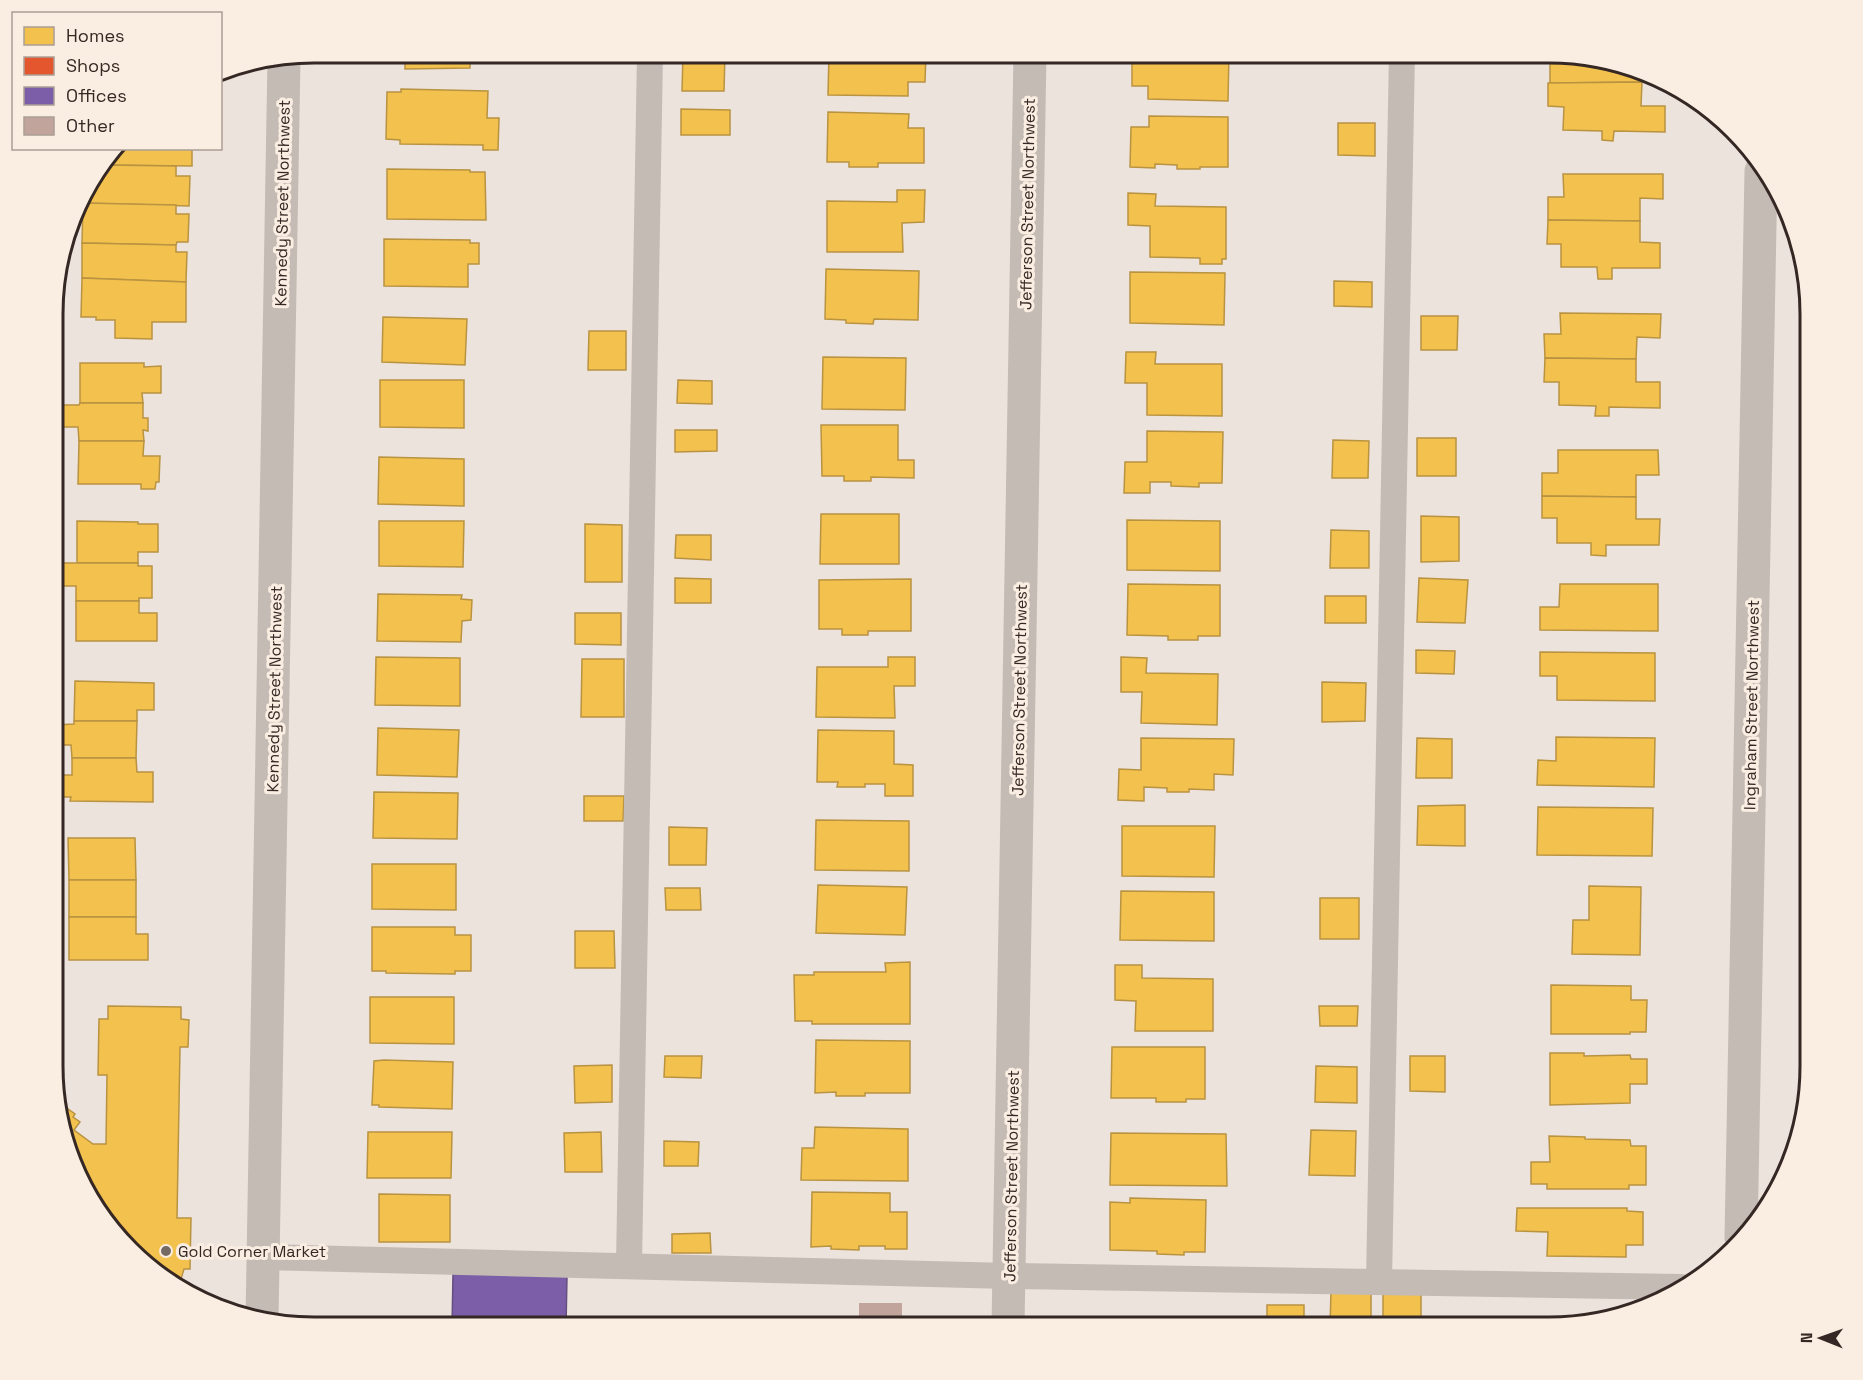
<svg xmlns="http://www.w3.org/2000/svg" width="1863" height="1380" viewBox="0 0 1863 1380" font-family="'Space Grotesk',sans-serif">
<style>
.homes{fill:#f2c14e;stroke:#b99341;stroke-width:1.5}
.shops{fill:#e4572e;stroke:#b0492b;stroke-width:1.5}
.offices{fill:#7b5ea7;stroke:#664e80;stroke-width:1.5}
.building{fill:#c1a49c}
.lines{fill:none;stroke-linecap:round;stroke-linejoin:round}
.service{stroke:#c4bbb5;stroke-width:26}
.minor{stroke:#c4bbb5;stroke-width:33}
.tertiary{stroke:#c4bbb5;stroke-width:33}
.poi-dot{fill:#756964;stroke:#faede1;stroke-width:2}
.labels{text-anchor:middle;stroke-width:6;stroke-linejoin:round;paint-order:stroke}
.street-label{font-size:16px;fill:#352824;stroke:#faede1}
.poi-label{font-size:16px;fill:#352824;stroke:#faede1;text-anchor:start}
.rim{fill:none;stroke:#352824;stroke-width:3}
</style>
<rect width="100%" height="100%" fill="#ece3dc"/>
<g class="homes">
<path d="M405 53H470V68L405 69Z"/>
<path d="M829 53H926L925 82H908V96L828 95Z"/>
<path d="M1132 53H1229L1228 101 1148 99V86H1132Z"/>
<path d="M1566 53 1642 71V82L1550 83V59H1565Z"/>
<path d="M683 54H725L724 91H682Z"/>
<path d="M1642 82 1641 106H1665V132L1614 131 1613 141 1602 140V131L1563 130 1564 107 1548 106V83Z"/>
<path d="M401 89 488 91 487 118H499L498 150H483V145L400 144V140L386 139 387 92H401Z"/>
<path d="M681 109 730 110V135H681Z"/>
<path d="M828 112 909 114 908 128H924V163H878V167H849V162H827Z"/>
<path d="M1149 116 1228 117V167H1200V169H1177V165L1155 164V168L1130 167 1131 127H1149Z"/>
<path d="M1338 123H1375V156L1338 155Z"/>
<path d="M118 148H192V166L105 165Z"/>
<path d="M105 165 176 166V176H190L189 206 83 203V193Z"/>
<path d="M387 169 470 170V172H485L486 220 387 219Z"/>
<path d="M1563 174H1663V199L1640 198V221L1548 220V197H1564Z"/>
<path d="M897 190H925L924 222 902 223 903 252H827V201L897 202Z"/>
<path d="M1128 193 1156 194 1155 206 1226 207V259H1222V264H1200V258L1150 257V226L1128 225Z"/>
<path d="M83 203 176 205V214H189L188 242H177L176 245 82 243Z"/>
<path d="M1548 220 1640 221V242L1660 243V268H1612V279H1598L1597 267H1561V244H1547Z"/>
<path d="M384 239 470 240V243H479V264H468V287L384 286Z"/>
<path d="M82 243 176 245V252H187L186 282 82 278Z"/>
<path d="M826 269 919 271 918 320 874 319 873 324 846 323V320L825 319Z"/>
<path d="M1130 272 1225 273 1224 325 1130 323Z"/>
<path d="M82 278 186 282V322H152V339L115 338V320H96V317H81Z"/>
<path d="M1334 281 1372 282V307L1334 306Z"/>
<path d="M1560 313 1661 314 1660 338 1637 337 1636 359 1545 358 1544 334H1561Z"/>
<path d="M1421 316H1458L1457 350H1421Z"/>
<path d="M383 317 467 319 465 365 382 362Z"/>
<path d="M589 331H626V370H588Z"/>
<path d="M1126 352H1156L1155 364H1222V416L1147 415V383H1125Z"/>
<path d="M823 357 906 358 905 410 822 409Z"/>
<path d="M1545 358 1636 359V382H1660V408L1609 407V416H1595L1596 406 1559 405V382H1544Z"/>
<path d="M80 363H144V367L161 366V393H142L143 403H80Z"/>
<path d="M380 380H464V428L380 427Z"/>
<path d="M678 380 712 381V404L677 403Z"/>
<path d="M80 403H143V418H148V431L143 430 144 441H79L78 427H60V405H79Z"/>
<path d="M821 425H898V460H914V478L871 477V481H844V476H822Z"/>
<path d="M675 430H717V451L675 452Z"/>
<path d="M1147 431 1223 432 1222 483H1199V487L1171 486V482H1150V493H1124L1125 462H1147Z"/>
<rect x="1417" y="438" width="39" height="38"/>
<path d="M1333 440 1369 441 1368 478H1332Z"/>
<path d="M79 441H144L143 456H160L159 482H156L155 489H141V484H78Z"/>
<path d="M1558 450H1658L1659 475H1636V497L1542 496V473H1558Z"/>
<path d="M379 457 464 459V506L378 504Z"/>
<path d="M1542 496 1636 497V519H1660L1659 545H1606V556L1591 555V543H1557V518H1542Z"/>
<path d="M821 514H899V564H820Z"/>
<path d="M1421 516 1459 517V561L1421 562Z"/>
<path d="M1127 520 1220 521V571L1127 570Z"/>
<path d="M77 521 138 522V524H158V552H138V563H77Z"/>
<path d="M379 521H464L463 567 379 566Z"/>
<path d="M585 524 622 525V582H585Z"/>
<path d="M1331 530 1369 531V568H1330Z"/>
<path d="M676 535H711V560L675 558Z"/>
<path d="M55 563H138V566H152V598H139V601H76V586H55Z"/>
<path d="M675 578 711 579V603H675Z"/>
<path d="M1419 578 1468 580 1465 623 1417 622Z"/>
<path d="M911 579V631H868V635H842V629H819V580Z"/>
<path d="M1128 584 1220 585V636H1198V640H1168V636L1127 635Z"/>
<path d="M1560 584H1658V631L1540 630V607H1559Z"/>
<path d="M378 594 462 595 461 599 472 600 471 620 462 621 461 642 377 641Z"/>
<rect x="1325" y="596" width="41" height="27"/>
<path d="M76 601H139V613H157V641H76Z"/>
<path d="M575 613H621V645L575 644Z"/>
<path d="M1416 650 1455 651 1454 674 1416 673Z"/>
<path d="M1540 652 1655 653V701L1557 700V676H1540Z"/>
<path d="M376 657 460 658V706L375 705Z"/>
<path d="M888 657H915V686H894L895 718 816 717 817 667H888Z"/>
<path d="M1121 657 1147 658 1146 673 1218 674 1217 725 1141 723 1142 692H1121Z"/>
<path d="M582 659H624V717H581Z"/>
<path d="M75 681 154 683V710H137V721H74Z"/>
<path d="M1322 682 1366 683 1365 721 1322 722Z"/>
<path d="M74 721H137L136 758H72L71 745H55V725L74 724Z"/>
<path d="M378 728 459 730 457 777 377 775Z"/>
<path d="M818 730 894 731V764L913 765V796H885V784H865V787H837L838 782H817Z"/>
<path d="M1556 737 1655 738 1654 787 1537 785 1538 760 1556 761Z"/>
<path d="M1141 738 1234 739 1233 775 1214 774V790L1189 789V792H1167V788L1144 787V801L1118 800 1119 769 1141 770Z"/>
<path d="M1417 738 1452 739V778H1416Z"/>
<path d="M72 758H136L137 772H153V802L70 801 71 797H57L58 775H72Z"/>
<path d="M374 792 458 793 457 839 373 838Z"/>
<path d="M584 796H624L623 821H584Z"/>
<path d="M1465 805V846L1417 845 1418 806Z"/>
<path d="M1538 807 1653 808 1652 856 1537 855Z"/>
<path d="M816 820 909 821V871L815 870Z"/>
<path d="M1122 826H1215L1214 877 1122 876Z"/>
<path d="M669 827 707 828 706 865H669Z"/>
<path d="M68 838H135L136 880H69Z"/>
<path d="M372 864H456V910L372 909Z"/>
<rect x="69" y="880" width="67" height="37"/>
<path d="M818 885 907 887 905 935 816 933Z"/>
<path d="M1589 886 1641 887 1640 955 1572 954 1573 920H1589Z"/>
<path d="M665 888H700L701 910H666Z"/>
<path d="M1121 891 1214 892V941L1120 940Z"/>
<rect x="1320" y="898" width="39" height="41"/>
<path d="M69 917H136V934H148V960H69Z"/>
<path d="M372 927H455V935H471V971H455V974L386 973V971H372Z"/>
<path d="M575 931H614L615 968H575Z"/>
<path d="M910 962V1024H812V1021H795L794 975H814V972H886L885 963Z"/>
<path d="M1115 965H1142V978L1213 979V1031H1135L1136 1001 1115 1000Z"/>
<path d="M1551 985 1631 986V1000H1647L1646 1032H1630V1034H1551Z"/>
<path d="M370 997H454V1044L370 1043Z"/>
<path d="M108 1006 181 1007V1019L189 1020 188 1047H180L177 1218H191L190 1269H184L181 1279 176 1285 154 1273 87 1197 55 1100 75 1114 73 1117 80 1122 74 1130 93 1144H106L107 1075H98L99 1019H108Z"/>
<path d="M1319 1006H1358L1357 1026H1320Z"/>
<path d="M816 1040 910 1041V1093H865V1096H836V1092L815 1093Z"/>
<path d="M1112 1047H1205V1099H1186V1102H1156V1098H1111Z"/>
<path d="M1550 1053H1584V1056L1630 1055 1631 1059H1647V1084H1630V1103L1550 1105Z"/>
<path d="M665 1056H702L701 1078 664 1077Z"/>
<path d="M1410 1056H1445V1092L1410 1091Z"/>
<path d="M384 1060 453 1062 452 1109 379 1107V1105H372L374 1061Z"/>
<path d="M612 1065V1102L575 1103 574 1066Z"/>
<path d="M1316 1066 1357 1067V1103L1315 1102Z"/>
<path d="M815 1127 908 1129V1181L801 1180 802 1148H814Z"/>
<path d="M1311 1130 1356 1131 1355 1176 1309 1175Z"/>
<path d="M368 1132H452L451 1178H367Z"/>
<path d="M601 1132 602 1172H565L564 1133Z"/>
<path d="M1111 1133 1226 1134 1227 1186 1110 1185Z"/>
<path d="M1549 1136 1585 1137V1139L1630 1140 1631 1146H1646V1185H1629V1189H1547V1184H1531V1162H1550Z"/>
<path d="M664 1141 699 1142 698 1166H664Z"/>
<path d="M812 1192 890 1193V1212H907V1249H885V1246H859V1250L831 1249V1246L811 1247Z"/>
<path d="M379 1194 450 1195V1242H379Z"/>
<path d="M1130 1198 1206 1200 1205 1252H1184V1255L1157 1254V1251L1110 1250V1202L1130 1203Z"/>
<path d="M1517 1208H1627V1211L1643 1212V1245H1626V1257L1547 1256 1548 1232 1516 1231Z"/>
<path d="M710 1233 711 1253H672V1234Z"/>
<path d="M1331 1291 1371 1292V1327H1330Z"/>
<rect x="1383" y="1294" width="38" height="33"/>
<rect x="1267" y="1305" width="37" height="22"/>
</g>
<path class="shops" d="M55 1075 63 1081 55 1093Z"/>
<path class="offices" d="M453 1274 567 1276 566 1327H452Z"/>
<rect class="building" x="859" y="1303" width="43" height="24"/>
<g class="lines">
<g class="service">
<path d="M264 1257 1009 1276 1681 1287"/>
<path d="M629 1265 650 53"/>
<path d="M1379 1282 1402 53"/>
</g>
<g class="minor">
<path d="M1741 1238 1761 171"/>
<path d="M1008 1327 1030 53"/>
</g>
<path class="tertiary" d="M262 1320 284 58"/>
</g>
<circle class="poi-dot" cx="166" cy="1251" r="6"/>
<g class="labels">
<g class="street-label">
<text transform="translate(282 203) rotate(-89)" y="6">Kennedy Street Northwest</text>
<text transform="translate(1027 204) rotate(-89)" y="6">Jefferson Street Northwest</text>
<text transform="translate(274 689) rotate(-89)" y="6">Kennedy Street Northwest</text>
<text transform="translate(1019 690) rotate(-89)" y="6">Jefferson Street Northwest</text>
<text transform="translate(1751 705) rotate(-89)" y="6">Ingraham Street Northwest</text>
<text transform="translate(1011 1176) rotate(-89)" y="6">Jefferson Street Northwest</text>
</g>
<g class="poi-label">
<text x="178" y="1257">Gold Corner Market</text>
</g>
</g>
<path d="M0 0H1863V1380H0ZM314 63H1549A251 251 0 0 1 1800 314V1066A251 251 0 0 1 1549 1317H314A251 251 0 0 1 63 1066V314A251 251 0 0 1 314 63Z" fill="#faede1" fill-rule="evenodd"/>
<path class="rim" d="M314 63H1549A251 251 0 0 1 1800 314V1066A251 251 0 0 1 1549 1317H314A251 251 0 0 1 63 1066V314A251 251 0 0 1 314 63Z"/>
<rect x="12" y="12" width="210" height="138" fill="#faede1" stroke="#ab9e95" stroke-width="1.5"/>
<rect x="24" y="27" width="30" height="18" fill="#f2c14e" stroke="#ab9e95" stroke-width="1.5"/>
<text x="66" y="42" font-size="18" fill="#352824">Homes</text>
<rect x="24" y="57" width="30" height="18" fill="#e4572e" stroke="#ab9e95" stroke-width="1.5"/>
<text x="66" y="72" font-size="18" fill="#352824">Shops</text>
<rect x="24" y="87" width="30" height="18" fill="#7b5ea7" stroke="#ab9e95" stroke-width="1.5"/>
<text x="66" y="102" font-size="18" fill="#352824">Offices</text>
<rect x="24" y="117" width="30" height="18" fill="#c1a49c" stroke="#ab9e95" stroke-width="1.5"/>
<text x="66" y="132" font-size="18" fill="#352824">Other</text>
<g transform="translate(1821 1338) rotate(271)" stroke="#faede1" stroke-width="4.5" paint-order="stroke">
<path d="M0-4.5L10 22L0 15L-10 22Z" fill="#352824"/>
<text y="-9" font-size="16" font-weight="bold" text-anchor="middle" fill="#352824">N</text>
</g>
</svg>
